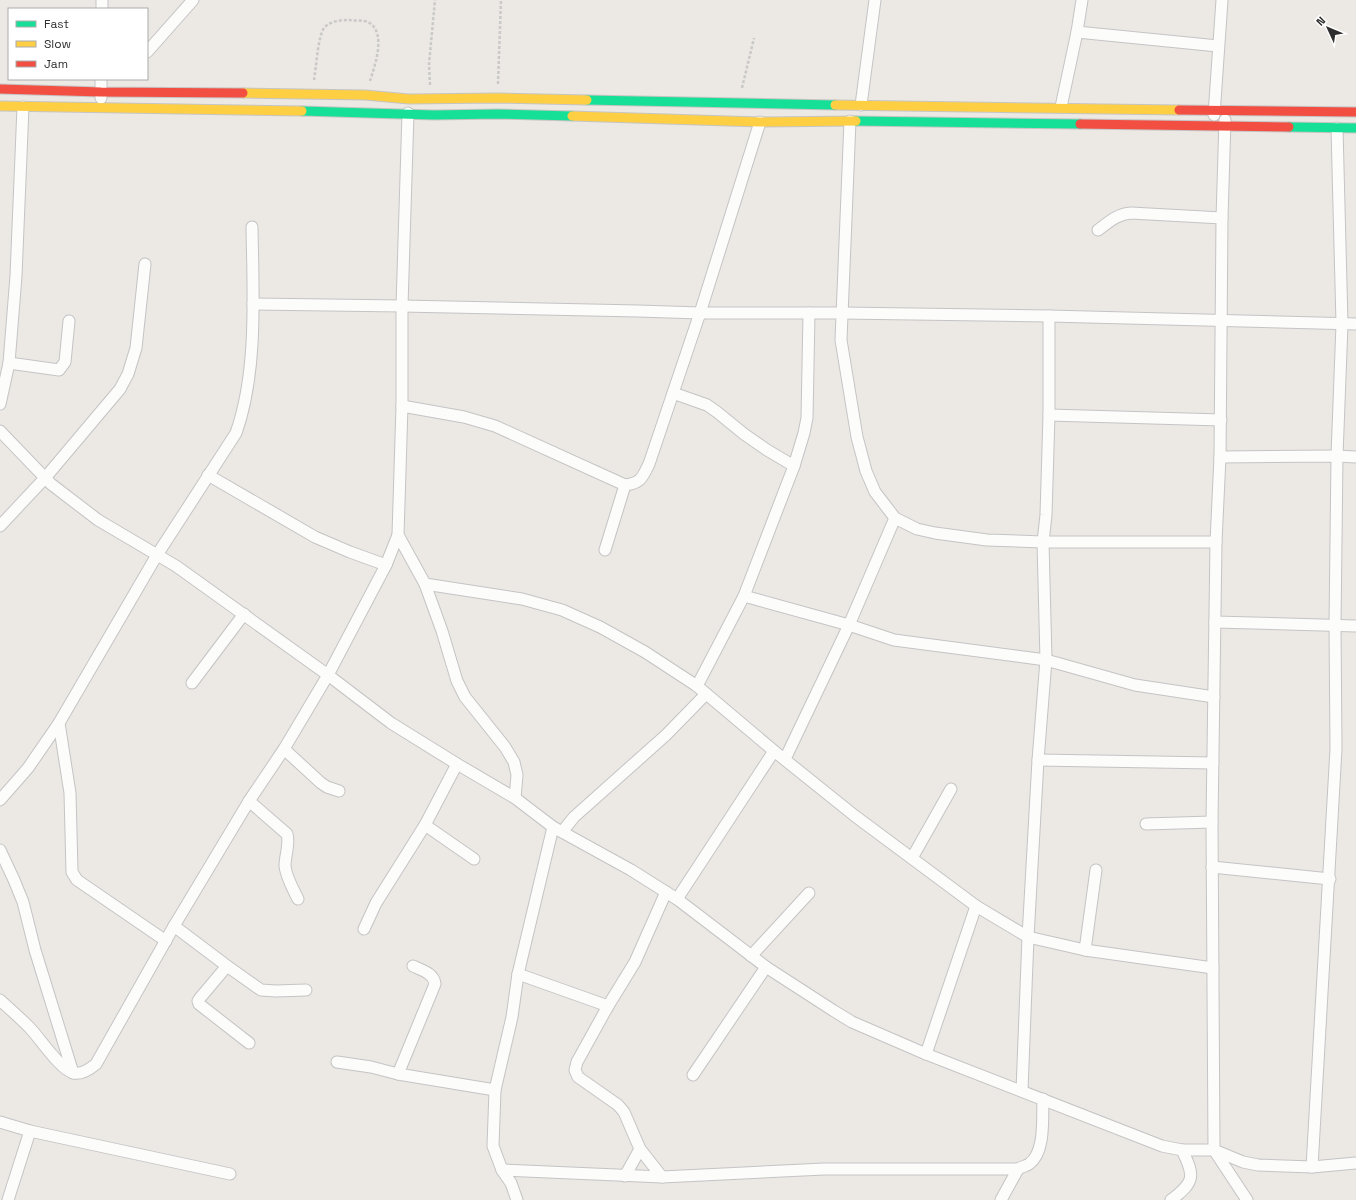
<svg xmlns="http://www.w3.org/2000/svg" width="1356" height="1200" viewBox="0 0 1356 1200" font-family="'Space Grotesk',sans-serif">
<style>
.lines{fill:none;stroke-linecap:round;stroke-linejoin:round}
.street-casing{stroke:#c5c4c5;stroke-width:13}
.fast-casing{stroke:#c6c5c4;stroke-width:11}
.slow-casing{stroke:#c6c5c4;stroke-width:11}
.jam-casing{stroke:#c6c5c4;stroke-width:11}
.path{stroke:#c9c9c8;stroke-width:2.5;stroke-dasharray:3 2;stroke-linecap:butt}
.street{stroke:#fcfcfb;stroke-width:11}
.fast{stroke:#16e098;stroke-width:9}
.slow{stroke:#ffcf43;stroke-width:9}
.jam{stroke:#f24e42;stroke-width:9}
</style>
<rect width="100%" height="100%" fill="#ece8e4"/>
<g class="lines">
<g class="street-casing">
<g id="street">
<path d="M102 9V0"/>
<path d="M1077 32 1082 0"/>
<path d="M147 52 193 0"/>
<path d="M101 79V98"/>
<path d="M861 105 875 0"/>
<path d="M1061 107 1077 32 1218 46"/>
<path d="M408 113 402 306V406L398 535 425 584 442 631 457 681 465 697 505 747 514 762 517 775 515 798"/>
<path d="M1214 115 1222 0"/>
<path d="M1225 120 1222 218 1220 457 1216 542 1212 822 1214 1150 1247 1200"/>
<path d="M850 121 841 340 857 437 866 471 875 492 895 518 917 529 935 533 987 540 1043 542H1216"/>
<path d="M1098 230C1109 222 1117 214 1131 213L1222 218"/>
<path d="M253 304 402 306 638 311 700 313H842L1049 316 1356 324"/>
<path d="M9 363 59 370 65 362 69 321"/>
<path d="M673 393 707 405 717 412 744 434 767 450 794 466"/>
<path d="M0 404 9 363 16 276 23 107"/>
<path d="M402 406 464 417 495 426 625 485C641 483 642 478 649 464L700 313 760 122"/>
<path d="M1049 415 1221 420"/>
<path d="M0 431 51 484 98 520 176 566 328 675 391 723 457 764 515 798 553 827 631 870 677 899 766 967 834 1011 852 1022 926 1054 1162 1146 1182 1150H1214L1243 1162 1258 1165 1312 1167 1356 1163"/>
<path d="M1220 457 1337 456 1356 457"/>
<path d="M208 475 315 537 350 552 386 565"/>
<path d="M0 526 45 478 120 389 128 374 136 348 145 264"/>
<path d="M605 550 625 485"/>
<path d="M425 584 522 599 562 610 600 627 645 652 697 686 774 751 855 816 976 906 1028 937 1085 950 1213 968"/>
<path d="M744 596 849 625 894 640 1046 660 1135 685 1214 697"/>
<path d="M1215 622 1356 626"/>
<path d="M192 683 244 614"/>
<path d="M697 686 744 596 794 466 804 433 807 418 809 313"/>
<path d="M59 723 70 793 72 872 77 880 166 941"/>
<path d="M284 749 321 783 327 787 339 791"/>
<path d="M785 759 849 625 895 518"/>
<path d="M1038 760 1213 763"/>
<path d="M0 800 28 768 59 723 157 555 236 433C258 371 253 292 252 227"/>
<path d="M249 801 287 834C290 844 285 855 285 866 286 877 293 889 298 899"/>
<path d="M1146 824 1212 822"/>
<path d="M425 825 474 859"/>
<path d="M562 832 574 817 666 735 706 694"/>
<path d="M0 850 14 880 23 902 35 950 73 1073"/>
<path d="M912 858 951 789"/>
<path d="M1212 867 1330 879"/>
<path d="M677 899 774 751"/>
<path d="M174 926 227 966 261 990 276 991 306 990"/>
<path d="M364 929 376 903 425 825 457 764"/>
<path d="M1085 950 1096 870"/>
<path d="M751 956 809 893"/>
<path d="M227 966 200 998 198 1001 199 1004 249 1043"/>
<path d="M518 974 608 1006 577 1062 575 1070 578 1077 618 1105 624 1112 640 1149 662 1177"/>
<path d="M0 1000C10 1009 20 1018 29 1027 40 1038 60 1070 74 1073 82 1075 90 1069 96 1064L174 926 249 801 284 749 328 675 386 565 398 535"/>
<path d="M608 1006 635 962 666 892"/>
<path d="M926 1054 976 906"/>
<path d="M337 1062 371 1067 398 1074 495 1090"/>
<path d="M398 1074 435 984C434 973 421 970 413 966"/>
<path d="M693 1075 766 967"/>
<path d="M1022 1090 1028 937 1038 760 1046 660 1043 542 1046 515 1049 415V316"/>
<path d="M0 1122 30 1131 230 1174"/>
<path d="M1312 1167 1336 749 1335 625 1337 456 1342 324 1337 128"/>
<path d="M502 1170 662 1177 824 1169H1018C1021 1167 1026 1166 1029 1164 1046 1152 1042 1117 1043 1099"/>
<path d="M625 1176 640 1149"/>
<path d="M8 1200 30 1131"/>
<path d="M517 1200 511 1183 502 1170 493 1146 495 1090 512 1017 518 974 553 827"/>
<path d="M1001 1200 1018 1169"/>
<path d="M1171 1200C1195 1182 1195 1176 1182 1150"/>
</g>
</g>
<g class="fast-casing">
<g id="fast">
<path d="M587 100 835 105"/>
<path d="M302 111 434 115 497 114 572 116"/>
<path d="M856 121 1080 124"/>
<path d="M1289 127 1356 128"/>
</g>
</g>
<g class="slow-casing">
<g id="slow">
<path d="M243 93 365 95 409 99 497 98 587 100"/>
<path d="M835 105 1179 110"/>
<path d="M0 106 302 111"/>
<path d="M572 116 760 122 856 121"/>
</g>
</g>
<g class="jam-casing">
<g id="jam">
<path d="M0 89 101 92 243 93"/>
<path d="M1179 110 1356 112"/>
<path d="M1080 124 1289 127"/>
</g>
</g>
<g class="path">
<path d="M314 80C316 69 318 36 324 28 330 21 341 20 349 20 355 21 363 20 368 22 387 32 375 65 370 81"/>
<path d="M498 84 501 0"/>
<path d="M430 85 429 64 435 0"/>
<path d="M742 88 754 38"/>
</g>
<use href="#street" class="street"/>
<use href="#fast" class="fast"/>
<use href="#slow" class="slow"/>
<use href="#jam" class="jam"/>
</g>
<rect x="8" y="8" width="140" height="72" fill="#ffffff" stroke="#ababab"/>
<rect x="16" y="21" width="20" height="6" fill="#16e098" stroke="#ababab"/>
<text x="44" y="28" font-size="12" fill="#2e2e2e">Fast</text>
<rect x="16" y="41" width="20" height="6" fill="#ffcf43" stroke="#ababab"/>
<text x="44" y="48" font-size="12" fill="#2e2e2e">Slow</text>
<rect x="16" y="61" width="20" height="6" fill="#f24e42" stroke="#ababab"/>
<text x="44" y="68" font-size="12" fill="#2e2e2e">Jam</text>
<g transform="translate(1328 28) rotate(314)" stroke="#ffffff" stroke-width="3" paint-order="stroke">
<path d="M0-3L7 15L0 10L-7 15Z" fill="#2e2e2e"/>
<text y="-6" font-size="11" font-weight="bold" text-anchor="middle" fill="#2e2e2e">N</text>
</g>
</svg>
